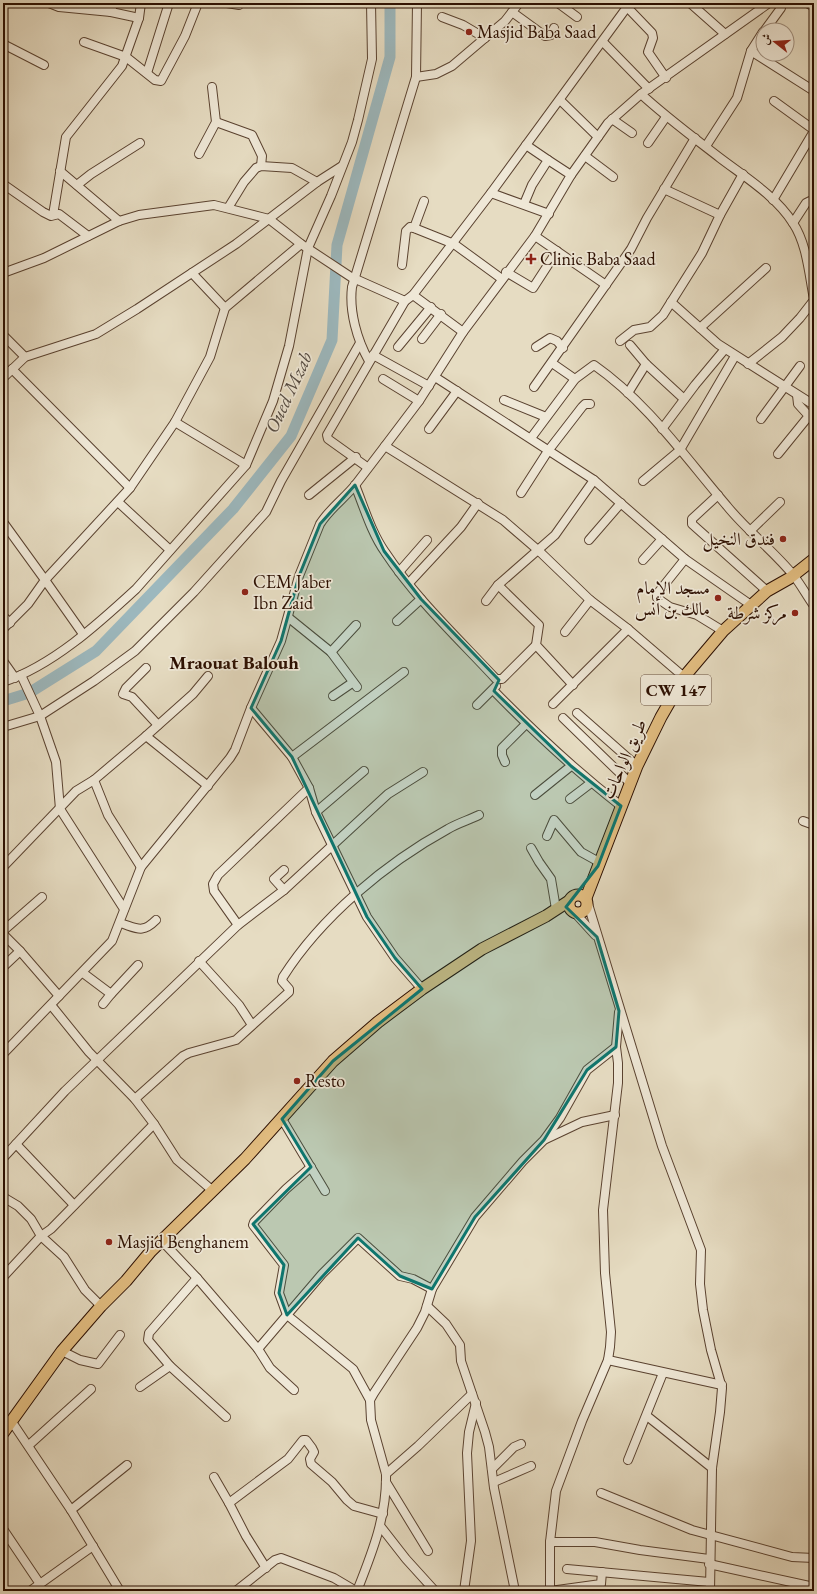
<svg xmlns="http://www.w3.org/2000/svg" width="817" height="1594" viewBox="0 0 817 1594" font-family="'EB Garamond',Amiri,serif">
<style>
.lines{fill:none;stroke-linecap:round;stroke-linejoin:round}
.river{stroke:#9cb8be;stroke-width:11}
.minor-casing{stroke:#5a4230;stroke-width:10}
.major-casing{stroke:#2b0e00;stroke-width:13}
.minor{stroke:#efe8d7;stroke-width:8}
.major{stroke:#e3be81;stroke-width:11}
.marked{fill:#0f766e;fill-opacity:0.2;stroke:#0f766e;stroke-width:3;stroke-linejoin:round}
.poi-dot{fill:#8f2418;stroke:#efe8d7;stroke-width:1.5}
.labels{text-anchor:middle;stroke-width:3.5;stroke-linejoin:round;paint-order:stroke}
.shield{fill:#efe8d7;stroke:#664f40;stroke-width:1}
.shield-label{font-size:17px;font-weight:bold;fill:#2b0e00}
.poi-label{font-size:18px;fill:#2b0e00;stroke:#efe8d7;text-anchor:start}
.street-label{font-size:18px;fill:#2b0e00;stroke:#efe8d7}
.water-label{font-size:19px;font-style:italic;fill:#534a42;stroke:#efe8d7}
.neighbourhood-label{font-size:19px;font-weight:bold;fill:#2b0e00;stroke:#efe8d7}
</style>
<rect width="100%" height="100%" fill="#e6dcc2"/>
<filter id="stains"><feTurbulence type="fractalNoise" baseFrequency=".005" numOctaves="4"/><feColorMatrix values="0 0 0 0 .2 0 0 0 0 .09 0 0 0 0 .02 0 0 0 .5 -.17"/></filter>
<radialGradient id="worn" r=".72"><stop offset=".6" stop-color="#630" stop-opacity="0"/><stop offset="1" stop-color="#630" stop-opacity=".3"/></radialGradient>
<g class="lines">
<path class="river" d="M3 701 29 693 96 651 233 509 291 436 332 340 337 245 390 57V3"/>
<g class="minor-casing">
<g id="minor">
<path d="M49 3 59 7 111 12 139 18"/>
<path d="M227 3 239 5"/>
<path d="M558 3 577 17"/>
<path d="M690 3 725 34"/>
<path d="M807 3 814 7"/>
<path d="M627 7 652 33 653 38 648 52 666 78"/>
<path d="M111 12 113 3"/>
<path d="M512 12 545 36 551 35 554 28"/>
<path d="M442 17 463 25 485 38"/>
<path d="M765 30 781 8V3"/>
<path d="M84 42 126 57 155 80 161 81 185 36 198 3"/>
<path d="M603 42 649 89"/>
<path d="M3 44 44 65"/>
<path d="M751 51 814 91"/>
<path d="M147 73 169 3"/>
<path d="M416 77 436 74 452 66 505 21 519 3"/>
<path d="M641 94C666 117 693 137 720 158 745 177 776 196 793 223 807 244 809 274 814 299"/>
<path d="M560 100 598 137"/>
<path d="M774 101 814 130"/>
<path d="M612 119 632 133"/>
<path d="M216 122 252 135 262 156 261 166"/>
<path d="M648 143 666 117"/>
<path d="M706 146 737 98 751 51 763 32"/>
<path d="M199 154 216 122 212 87"/>
<path d="M585 156 613 177"/>
<path d="M548 160 571 175"/>
<path d="M60 171 119 221"/>
<path d="M3 184 43 212 51 216 59 214 88 236"/>
<path d="M77 185 91 174 140 143"/>
<path d="M664 189 720 215"/>
<path d="M491 193 549 214"/>
<path d="M773 200 814 131"/>
<path d="M524 204 532 185 548 160 526 145"/>
<path d="M228 208 244 182 256 168 261 166 292 168 317 182"/>
<path d="M53 215 66 137 122 66 139 18 141 3"/>
<path d="M793 223 806 203 810 201 814 202"/>
<path d="M414 228 424 201"/>
<path d="M535 236 606 285"/>
<path d="M402 265 406 231 410 227 414 228 454 244 502 279"/>
<path d="M506 272 533 288 557 251"/>
<path d="M3 273 44 258 119 221 139 215 214 205 269 219 301 244 351 277 405 301 413 295 491 193 630 3"/>
<path d="M192 273 225 308"/>
<path d="M413 295 463 332"/>
<path d="M671 302 718 344 814 405"/>
<path d="M700 328 766 268"/>
<path d="M3 335 25 357"/>
<path d="M422 339 441 314"/>
<path d="M620 341 634 330 650 327 663 315 702 253 720 215 743 174"/>
<path d="M630 345 646 364 684 399"/>
<path d="M398 347 431 307"/>
<path d="M536 347 550 338 557 341 563 348"/>
<path d="M373 355 429 386"/>
<path d="M369 361C357 340 349 311 352 287L416 77 417 3"/>
<path d="M552 363 575 379"/>
<path d="M748 364 782 337 800 318 814 300"/>
<path d="M12 369 130 488"/>
<path d="M435 377 594 480 685 559 751 605"/>
<path d="M3 378 25 357 96 334 137 309 236 244 317 182 342 166"/>
<path d="M383 379 419 401"/>
<path d="M534 387 631 249 647 218 695 138"/>
<path d="M628 393 646 364"/>
<path d="M504 400 546 417"/>
<path d="M761 419 800 366"/>
<path d="M175 422 246 465"/>
<path d="M429 429 457 391"/>
<path d="M662 429 695 385 725 349"/>
<path d="M531 438 575 379 594 365C647 402 685 457 727 506 747 531 774 551 794 576 801 585 807 596 814 606"/>
<path d="M385 446 419 401 463 332 535 236 571 175 608 123 641 94 769 3"/>
<path d="M778 454 808 417V415L798 404 797 395"/>
<path d="M367 467 328 439 327 435 405 301"/>
<path d="M643 481 680 450 735 356"/>
<path d="M355 485C364 507 371 532 385 552 416 599 458 638 496 679H502L536 645"/>
<path d="M521 493 548 451 582 407 585 404H590"/>
<path d="M309 495 356 457"/>
<path d="M718 495 692 519V524L767 591"/>
<path d="M118 502 170 550"/>
<path d="M3 522 45 580 28 604 3 629"/>
<path d="M750 531 780 502"/>
<path d="M589 540 621 503"/>
<path d="M685 559 657 594V598L670 607 697 615 723 631"/>
<path d="M643 560 662 539"/>
<path d="M399 572 427 540"/>
<path d="M409 583 461 527 478 503"/>
<path d="M498 585 539 625 536 645 573 685"/>
<path d="M486 601 498 585 555 535 594 480"/>
<path d="M3 616 10 623"/>
<path d="M289 618 331 652 357 687"/>
<path d="M397 621 421 599"/>
<path d="M565 632 590 600"/>
<path d="M83 634 45 580 130 488 175 422 210 357 225 308 301 244"/>
<path d="M331 652 356 625"/>
<path d="M3 661 15 678"/>
<path d="M146 668 126 688 123 694 132 697 158 725"/>
<path d="M21 675 40 716 56 762 60 809 124 909"/>
<path d="M3 682C52 666 98 624 136 589L246 465 273 401 289 346 308 248 331 196 352 142 358 120 372 59 371 3"/>
<path d="M494 691C534 732 576 771 621 806"/>
<path d="M333 696 352 683"/>
<path d="M553 704 628 629"/>
<path d="M477 705 496 686"/>
<path d="M577 713 637 766"/>
<path d="M563 718 630 783"/>
<path d="M3 727 40 716 94 681 135 651 194 592 266 512 281 481 360 343"/>
<path d="M146 736 208 786"/>
<path d="M292 757 404 672"/>
<path d="M505 762 502 755V748L526 724"/>
<path d="M94 780 108 815 141 867"/>
<path d="M535 795 571 766"/>
<path d="M570 799 591 783"/>
<path d="M316 812 364 771"/>
<path d="M803 821 814 825"/>
<path d="M547 836 554 820 581 852 599 862"/>
<path d="M531 848 539 862 551 879 556 909"/>
<path d="M3 867 76 791 94 780 146 736 193 694 208 676"/>
<path d="M284 870 274 879 284 890"/>
<path d="M588 904 662 1146 701 1250 700 1284 703 1310 711 1350 722 1388 720 1412 712 1468 710 1591"/>
<path d="M575 913 595 935"/>
<path d="M120 923C137 928 142 934 156 920"/>
<path d="M238 925 214 891 213 884 218 875 309 788"/>
<path d="M3 931 42 897"/>
<path d="M3 934 20 951 59 996"/>
<path d="M199 961 239 1005 252 1025"/>
<path d="M3 967 20 951"/>
<path d="M83 973 111 994 138 965"/>
<path d="M422 989 395 958 367 917 316 812 309 788 292 757 251 708 281 641 299 576 320 524C330 508 345 498 356 484 366 471 375 459 385 446L503 520 539 551 590 600 628 629 684 677"/>
<path d="M103 1004 111 994"/>
<path d="M51 1005 89 1052 135 1099 154 1124 177 1160 213 1191"/>
<path d="M3 1054 112 941 141 867 230 758 235 750 251 708"/>
<path d="M135 1099 183 1056 189 1053 236 1040 289 992V989L282 981 283 977C321 917 386 863 448 829 458 823 469 820 479 815"/>
<path d="M282 1119 325 1191"/>
<path d="M546 1139 582 1122 615 1115"/>
<path d="M16 1144 74 1205"/>
<path d="M3 1158 65 1091 238 925 284 890 388 794 423 772"/>
<path d="M311 1167 286 1189 254 1222 253 1225 284 1265 279 1293 287 1315 353 1369 370 1400"/>
<path d="M3 1197 18 1206 31 1219 41 1236 64 1257 85 1290 101 1306"/>
<path d="M162 1241 197 1278 258 1349 270 1368 294 1390"/>
<path d="M3 1277 41 1236 51 1229 154 1124"/>
<path d="M427 1306 446 1324 460 1345 461 1361 485 1432 489 1447 494 1488 515 1591"/>
<path d="M258 1349 322 1274 358 1238 400 1276 413 1279 432 1289"/>
<path d="M62 1351 80 1360 98 1364 120 1335"/>
<path d="M608 1360 722 1385"/>
<path d="M170 1366 226 1417"/>
<path d="M140 1387 170 1366 148 1340 149 1333 197 1278"/>
<path d="M647 1416 712 1468"/>
<path d="M12 1422 71 1510 120 1591"/>
<path d="M29 1445 91 1389"/>
<path d="M628 1460 663 1373"/>
<path d="M492 1469 514 1447 521 1444"/>
<path d="M386 1474 418 1446 472 1394"/>
<path d="M214 1477 229 1503"/>
<path d="M386 1482 428 1551"/>
<path d="M494 1482 531 1466"/>
<path d="M601 1493 692 1530 792 1557 814 1558"/>
<path d="M71 1510 127 1465"/>
<path d="M381 1527 406 1559 435 1591"/>
<path d="M3 1529 40 1584"/>
<path d="M550 1542H595L640 1550 709 1559"/>
<path d="M709 1564 814 1587"/>
<path d="M266 1568 246 1536 229 1503 288 1459 303 1440H306L312 1448 314 1452 310 1459 311 1464 332 1482 347 1500 354 1506 383 1514"/>
<path d="M567 1569 709 1582"/>
<path d="M30 1591 93 1546"/>
<path d="M236 1591 275 1560 281 1558 334 1578 356 1591"/>
<path d="M357 1591C372 1553 387 1516 386 1474L371 1420 370 1400 374 1393 417 1328 425 1312 432 1289 475 1217 523 1161 544 1140 560 1118 587 1070 616 1047 619 1012"/>
<path d="M464 1591 471 1541 467 1453 469 1432 476 1403"/>
<path d="M550 1591V1542L556 1491 582 1421 608 1360 610 1347 611 1332 605 1273 603 1210 618 1083V1063L616 1047"/>
<path d="M550 1591 601 1584 602 1572"/>
</g>
</g>
<g class="major-casing">
<g id="major">
<circle cx="578" cy="904" r="9"/>
<path d="M586 898 637 766 661 717 684 677 723 631 767 591 790 578 814 559"/>
<path d="M3 1433 62 1351 101 1306 126 1281 151 1251 245 1159 333 1061 378 1022 422 989 482 949 546 916 569 901"/>
</g>
</g>
<use href="#minor" class="minor"/>
<use href="#major" class="major"/>
</g>
<path class="marked" d="M355 485 384 551 421 599 499 680 494 691 571 766 621 806 598 866 566 907 597 937 619 1011 616 1047 587 1070 544 1140 475 1217 432 1289 400 1276 358 1238 287 1315 279 1293 284 1265 253 1224 311 1167 282 1119 333 1061 422 989 395 958 367 917 292 757 251 708 281 641 299 576 320 524Z"/>
<g class="poi-dot">
<circle cx="469" cy="32" r="4"/>
<path d="M529 253h4v4h4v4h-4v4h-4v-4h-4v-4h4z"/>
<circle cx="783" cy="539" r="4"/>
<circle cx="245" cy="592" r="4"/>
<circle cx="718" cy="598" r="4"/>
<circle cx="795" cy="613" r="4"/>
<circle cx="297" cy="1081" r="4"/>
<circle cx="109" cy="1242" r="4"/>
</g>
<g class="labels">
<rect class="shield" x="641" y="675" width="70" height="30" rx="3"/>
<g class="shield-label">
<text x="676" y="696">CW 147</text>
</g>
<g class="poi-label">
<text x="477" y="38">Masjid Baba Saad</text>
<text x="540" y="265">Clinic Baba Saad</text>
<text x="775" y="545" text-anchor="end">فندق النخيل</text>
<text x="253" y="588">CEM Jaber<tspan x="253" dy="21">Ibn Zaid</tspan></text>
<text x="710" y="594" text-anchor="end">مسجد الإمام<tspan x="710" dy="21">مالك بن أنس</tspan></text>
<text x="787" y="619" text-anchor="end">مركز شرطة</text>
<text x="305" y="1087">Resto</text>
<text x="117" y="1248">Masjid Benghanem</text>
</g>
<g class="street-label">
<text transform="translate(624 759) rotate(-66)" y="6">طريق الواحات</text>
</g>
<g class="water-label">
<text transform="translate(288 392) rotate(-65)" y="7">Oued Mzab</text>
</g>
<g class="neighbourhood-label">
<text x="234" y="669">Mraouat Balouh</text>
</g>
</g>
<rect width="817" height="1594" fill="none" stroke="#e6dcc2" stroke-width="16"/>
<rect x="4" y="4" width="809" height="1586" fill="none" stroke="#2b0e00" stroke-width="2"/>
<rect x="8" y="8" width="801" height="1578" fill="none" stroke="#2b0e00"/>
<g transform="translate(775 42) rotate(287)"><circle r="19" fill="#efe8d7" stroke="#a19181"/>
<path d="M0-3L7 15L0 10L-7 15Z" fill="#8f2418"/>
<text y="-6" font-size="11" font-weight="bold" text-anchor="middle" fill="#2b0e00">ش</text>
</g>
<rect width="100%" height="100%" filter="url(#stains)"/>
<rect width="100%" height="100%" fill="url(#worn)"/>
</svg>
